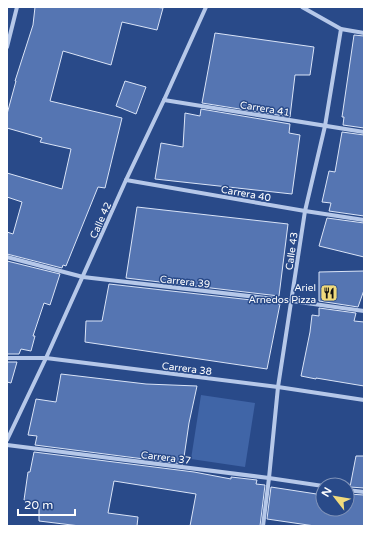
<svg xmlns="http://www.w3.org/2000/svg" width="371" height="533" viewBox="0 0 371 533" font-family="'Varela Round',sans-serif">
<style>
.green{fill:#4065a7}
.building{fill:#5575b2;stroke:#dae4f7}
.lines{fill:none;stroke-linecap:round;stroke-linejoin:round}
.street{stroke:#b6c8e9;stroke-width:4}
.labels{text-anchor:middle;stroke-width:3;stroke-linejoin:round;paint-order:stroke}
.street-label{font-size:10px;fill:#fff;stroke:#294a89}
.poi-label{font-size:10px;fill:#fff;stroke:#294a89;text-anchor:end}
</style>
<rect width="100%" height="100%" fill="#294a89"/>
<path class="green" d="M201 395 255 403 245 467 191 459Z"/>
<g class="building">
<path d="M35 7H154L163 8 157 30 122 22 111 65 63 51 50 101 122 118 105 188 98 187 66 266 63 265 62 268 7 254V232L13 234 22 202 7 197V173L62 189 71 149 40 142 42 138 7 128V114L16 81H15L33 25Z"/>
<path d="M215 33 314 47 310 75H295L290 117 202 103Z"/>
<path d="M354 35 364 36V128L343 125 344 117H342Z"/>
<path d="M125 81 146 87 136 114 116 106Z"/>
<path d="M201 109 290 124 289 133 300 135 292 194 155 179 161 143 183 147 185 113 200 116Z"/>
<path d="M342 132 364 135V216L329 211 331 203 322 202 329 171 335 172Z"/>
<path d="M137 207 288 224 279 296 126 278Z"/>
<path d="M327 218 364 223V257L319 246Z"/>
<path d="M7 261 60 274 50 305 44 303 33 336H35L31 351 21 349 19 354H7Z"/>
<path d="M364 271V290L358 307 319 301V272Z"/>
<path d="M109 284 278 303V304H280L267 369 85 342 86 321H102Z"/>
<path d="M319 308 356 313 354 321 364 322V386L316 378V379L301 376 310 332 312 315 319 316Z"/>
<path d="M7 362H17L11 383 7 382Z"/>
<path d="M61 374 146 384 197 386 189 423 183 464 35 445 37 436 28 435 36 399 56 402Z"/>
<path d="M34 452 194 472 231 479V477L257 480 256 484 265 485 260 526H190L196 494 114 481 108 513 138 517 137 526H80L39 521V505L24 500 28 472H30Z"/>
<path d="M356 456H364V488L350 487Z"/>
<path d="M271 487 323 495V509H347V499H348L349 494 364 495V526H315L267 519Z"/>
</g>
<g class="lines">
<g class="street">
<path d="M302 7 341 29 364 33"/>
<path d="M7 47 17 7"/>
<path d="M164 100 364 132"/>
<path d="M126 180 305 211 364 220"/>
<path d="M7 257 83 277 292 301 364 311"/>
<path d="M7 358H46L278 387 364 400"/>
<path d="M7 440 46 358 126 180 164 100 206 7"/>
<path d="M7 445 269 478 323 486"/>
<path d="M347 490 364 492"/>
<path d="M263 526 269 478 278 387 305 211 325 126 341 29"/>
</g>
</g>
<defs>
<g id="restaurant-square" transform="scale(0.9)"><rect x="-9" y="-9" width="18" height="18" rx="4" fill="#f0da7c" stroke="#294a89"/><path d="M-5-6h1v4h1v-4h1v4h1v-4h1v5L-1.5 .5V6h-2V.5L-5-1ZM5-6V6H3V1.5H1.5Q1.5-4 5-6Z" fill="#111"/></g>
</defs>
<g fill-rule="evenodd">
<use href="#restaurant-square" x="329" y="293"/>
</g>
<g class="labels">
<g class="street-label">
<text transform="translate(265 108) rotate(9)" y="4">Carrera 41</text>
<text transform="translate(246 193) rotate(10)" y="4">Carrera 40</text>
<text transform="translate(100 220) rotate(-66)" y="4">Calle 42</text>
<text transform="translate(291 251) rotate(-82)" y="4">Calle 43</text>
<text transform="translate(185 281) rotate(6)" y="4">Carrera 39</text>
<text transform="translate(187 368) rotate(7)" y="4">Carrera 38</text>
<text transform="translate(166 457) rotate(7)" y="4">Carrera 37</text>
</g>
<g class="poi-label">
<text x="316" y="291">Ariel<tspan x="316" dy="12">Arnedos Pizza</tspan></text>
</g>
</g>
<rect width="371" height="533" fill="none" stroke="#ffffff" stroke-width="16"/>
<g transform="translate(335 497) rotate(301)"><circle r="19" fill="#294a89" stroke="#7f92b8"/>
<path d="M0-3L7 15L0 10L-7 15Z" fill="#f0da7c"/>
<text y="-6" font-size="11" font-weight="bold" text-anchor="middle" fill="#ffffff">N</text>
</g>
<path d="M18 509v6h57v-6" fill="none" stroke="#ffffff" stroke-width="2"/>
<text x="24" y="509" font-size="12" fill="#ffffff" stroke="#294a89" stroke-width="3" paint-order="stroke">20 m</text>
</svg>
